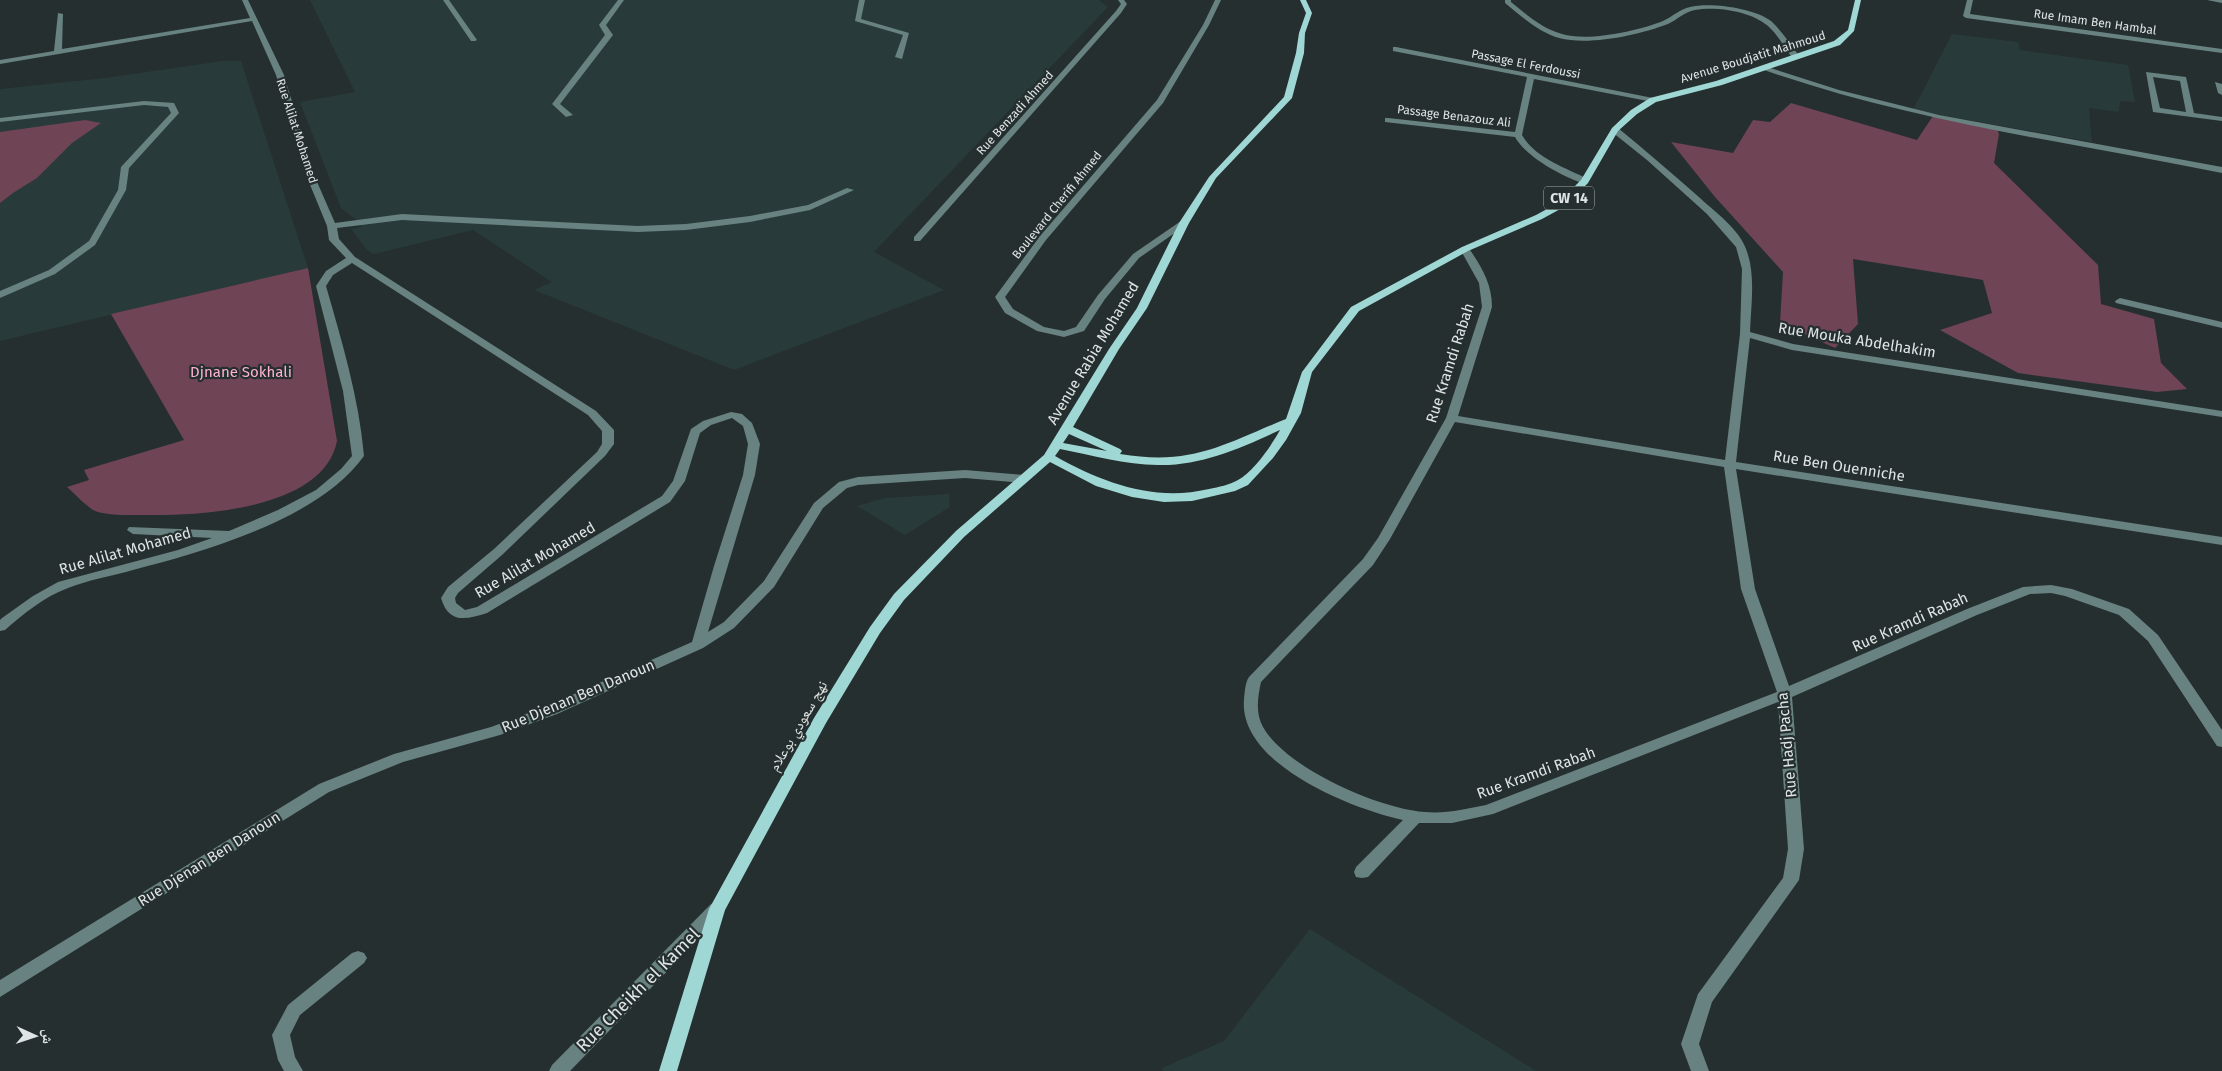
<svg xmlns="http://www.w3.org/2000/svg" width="2222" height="1071" viewBox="0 0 2222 1071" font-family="'Fira Sans','Noto Naskh Arabic',sans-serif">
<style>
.built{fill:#293a3a}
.green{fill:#6f4455}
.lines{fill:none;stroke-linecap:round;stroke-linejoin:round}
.minor{fill:#678280;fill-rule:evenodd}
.major{fill:#9fd7d5;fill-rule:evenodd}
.labels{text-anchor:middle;stroke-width:4.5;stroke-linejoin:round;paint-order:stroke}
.far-street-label{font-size:12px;fill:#dfe5e4;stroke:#252f2f}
.shield{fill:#252f2f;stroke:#a7aeae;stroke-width:1}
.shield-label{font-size:14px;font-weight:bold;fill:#dfe5e4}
.street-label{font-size:15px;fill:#dfe5e4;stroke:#252f2f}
.park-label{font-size:15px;fill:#ffb1cf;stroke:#252f2f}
.near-street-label{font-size:18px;fill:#dfe5e4;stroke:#252f2f}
</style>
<rect width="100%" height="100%" fill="#252f2f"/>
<g class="built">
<path d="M310 0H1099L1108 7 874 252 944 290 734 370 534 290 552 282 473 230 374 254 367 250 351 229 361 227 359 222 341 208 300 102 355 92Z"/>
<path d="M1952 34 2018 42 2020 50 2128 65 2135 102 2120 101 2119 112 2089 108 2092 142 1913 110Z"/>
<path d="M223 61H241L308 268 0 341V89L105 78Z"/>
<path d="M949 494 950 507 905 535 857 506 885 498Z"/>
<path d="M1310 929 1356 958 1536 1071H1163L1162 1068 1224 1041Z"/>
</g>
<g class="green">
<path d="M1791 103 1917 140 1933 116 1997 129 1999 134 1994 163 2098 265 2101 304 2154 319 2161 363 2187 389 2157 392 2018 373 1940 330 1992 313 1983 280 1853 259 1858 324 1835 348 1780 323 1783 272 1715 197 1671 142 1733 153 1753 120 1770 122Z"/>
<path d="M85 120 101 123 72 143 37 178 13 193 0 203V132Z"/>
<path d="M308 268 337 441C324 509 201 516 146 515 133 515 104 516 93 510 84 504 75 494 67 487L89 480 84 470 184 440 111 314Z"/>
</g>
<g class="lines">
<g class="minor">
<path d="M242 0H248L284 75 314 175 335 223 402 214 638 226 686 224 750 216 808 205 847 188 854 190 810 210 750 222 686 230 638 232 402 220 337 228 339 239 355 257 596 411 614 430V444L605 456 502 555 458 593 455 598 456 603 465 610 477 607 662 496 673 481 691 429 703 421 731 412 742 414 752 423 760 444 755 475 708 632 724 622 764 581 814 503 839 482 858 477 965 470 1024 475 1030 479 1024 483 965 478 858 485 847 488 823 508 774 587 734 628 703 648 557 714 500 735 403 762 329 792 0 997V980L319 784 394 754 491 727 547 706 692 642 714 566 743 475 748 444 743 426 732 418 711 425 700 433 685 481 670 502 487 613C467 619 449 625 441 598L448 587 494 549 597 452 602 444V431L588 415 352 263 333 275 326 286C342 342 359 398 364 456 319 519 206 551 133 570 112 576 88 580 68 588 44 597 23 614 5 630L0 631V620L2 618 33 596 58 582 178 550 212 538 133 534 127 530 129 527 229 531 278 510 316 490 341 469 352 456 343 391 316 286 326 271 346 258 329 240 327 226 306 175 276 75 252 21 0 64V60L54 51 58 13 63 14 62 49 250 18Z"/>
<path d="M443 0H449L477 40 475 41H471Z"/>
<path d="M618 0H624L606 25 613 35 560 104 573 115 566 117 552 104 605 35 599 25Z"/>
<path d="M859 0H865L861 19 909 33 902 59 895 57 903 35 855 21Z"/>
<path d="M1118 0H1124L1127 4 1121 13 920 241H914V237L1116 11 1121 4Z"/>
<path d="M1215 0H1221L1209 25 1163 103 1046 240 1005 297 1013 309 1044 327 1064 331 1076 327 1098 295 1133 254 1181 221 1189 223 1139 258 1105 299 1084 331 1064 337 1037 331 1005 313 995 297 1040 236 1157 100 1203 25Z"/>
<path d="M1505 0H1511V2C1526 14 1542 29 1562 34 1588 42 1638 31 1663 21 1672 17 1680 9 1690 7 1710 2 1754 8 1771 21 1782 31 1791 45 1800 57L1793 59C1785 48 1778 35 1768 26 1751 11 1716 6 1695 10 1684 12 1677 20 1668 24 1639 35 1589 46 1559 38 1538 32 1521 16 1505 3Z"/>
<path d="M1967 0H1973L1970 14 2222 49V53L1966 18 1963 16Z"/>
<path d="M2207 0H2222V3Z"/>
<path d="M1396 47 1653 98 1657 100 1653 102 1534 79 1522 135C1535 158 1566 168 1588 179V183L1585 184C1563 177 1526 157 1515 137L1385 122V118H1388L1515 132 1527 77 1393 51V47Z"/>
<path d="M1764 66 1839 90 1939 115 2222 167V173C2068 142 1913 122 1764 70Z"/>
<path d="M2146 72 2186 77 2194 113 2222 117V121L2153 112ZM2153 77 2180 81 2186 112 2160 108Z"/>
<path d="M2215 82 2222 84V95L2218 93Z"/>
<path d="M144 101 174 103 179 113 129 168 126 190 95 245 55 274 0 298V291L49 270 89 241 118 190 121 167 171 113 168 107 144 105 0 122V118Z"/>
<path d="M1612 128H1618C1646 151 1673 174 1700 198 1715 212 1739 229 1746 249 1756 274 1751 305 1750 332L1793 344 2222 411V417L1792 350 1750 338 1736 462 2222 537V545L1736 469 1755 589 1789 686 1967 609 2023 587 2051 585 2072 589 2129 609 2158 635 2222 730V747L2217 746 2148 641 2119 615 2065 596 2051 593 2030 594 1977 615 1792 697 1804 849 1799 880 1712 1002 1699 1044 1709 1071H1691L1681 1044 1698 994 1783 878 1788 849 1778 702 1493 814 1452 823H1419L1368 877 1362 878 1356 877 1354 872 1356 867 1403 820C1352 809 1238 764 1244 699 1245 691 1245 683 1249 677L1363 559 1378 538 1446 418 1482 307 1479 283 1460 249 1462 247H1468C1481 266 1492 283 1492 307L1458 416 1725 460 1740 334 1742 269 1736 247 1707 214 1647 160 1612 132ZM1455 422 1724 467 1741 589 1777 692 1486 805C1466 809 1445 814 1425 812 1379 809 1286 768 1263 727 1255 713 1258 696 1261 682L1373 565 1390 539Z"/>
<path d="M2120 298 2222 322V328L2116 303 2115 301Z"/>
<path d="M717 902 723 904 725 909 723 914 570 1071H549L552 1065 711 904Z"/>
<path d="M358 951 364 953 367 958 364 963 300 1015 290 1035 295 1057 303 1071H284L278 1060 272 1035 288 1005 352 953Z"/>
</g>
<path class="major" d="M1300 0H1306L1312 13 1305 33 1304 53 1292 98 1216 178 1189 223 1147 308 1119 349 1073 427 1120 449 1122 451 1120 454C1192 466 1222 445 1286 419L1302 372 1351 307 1462 247 1536 215 1558 203 1581 180 1612 128 1631 110 1650 98 1716 81 1834 41 1848 30 1855 0H1861L1854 31 1840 45 1722 85 1656 102 1637 114 1618 131 1588 183 1564 207 1542 219 1468 251 1359 311 1312 372 1301 413 1286 440 1273 458 1248 485 1235 491 1192 501 1164 502 1132 497 1096 486 1050 462 964 537 904 600 880 633 826 723 725 910 677 1071H659L709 909 814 718 870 627 894 594 956 531 1044 455 1109 349 1137 308 1179 223 1209 177 1284 97 1296 53 1299 33 1306 13ZM1280 430C1271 446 1254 471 1238 480 1229 485 1219 487 1209 489 1154 502 1103 483 1055 456L1060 449C1092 455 1125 465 1158 465 1201 466 1241 448 1280 430ZM1069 434 1107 451 1063 443Z"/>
</g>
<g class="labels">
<g class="far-street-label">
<text transform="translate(2095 22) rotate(8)" y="4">Rue Imam Ben Hambal</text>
<text transform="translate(1753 57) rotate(-17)" y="4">Avenue Boudjatit Mahmoud</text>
<text transform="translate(1526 64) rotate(11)" y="4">Passage El Ferdoussi</text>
<text transform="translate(1015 113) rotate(-48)" y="4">Rue Benzadi Ahmed</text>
<text transform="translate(1454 116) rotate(7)" y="4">Passage Benazouz Ali</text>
<text transform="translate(297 131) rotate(72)" y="4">Rue Alilat Mohamed</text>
<text transform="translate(1057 205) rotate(-51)" y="4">Boulevard Cherifi Ahmed</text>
</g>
<rect class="shield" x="1544" y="186.5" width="50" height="23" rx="4"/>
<g class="shield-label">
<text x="1569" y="203">CW 14</text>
</g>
<g class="street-label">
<text transform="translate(1857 340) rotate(9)" y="5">Rue Mouka Abdelhakim</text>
<text transform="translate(1093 353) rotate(-59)" y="5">Avenue Rabia Mohamed</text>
<text transform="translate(1450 363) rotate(-72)" y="5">Rue Kramdi Rabah</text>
<text transform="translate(1839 466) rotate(9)" y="5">Rue Ben Ouenniche</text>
<text transform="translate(125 551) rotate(-16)" y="5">Rue Alilat Mohamed</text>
<text transform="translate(535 560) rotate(-30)" y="5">Rue Alilat Mohamed</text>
<text transform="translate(1910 622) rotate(-24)" y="5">Rue Kramdi Rabah</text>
<text transform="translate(578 696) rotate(-23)" y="5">Rue Djenan Ben Danoun</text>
<text transform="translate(798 726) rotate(-60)" y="5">نهج سعودي بوعلام</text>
<text transform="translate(1787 745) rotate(-95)" y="5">Rue Hadj Pacha</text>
<text transform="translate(1536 773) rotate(-20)" y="5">Rue Kramdi Rabah</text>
<text transform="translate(209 859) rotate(-32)" y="5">Rue Djenan Ben Danoun</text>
</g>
<g class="park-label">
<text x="241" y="377">Djnane Sokhali</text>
</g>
<g class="near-street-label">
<text transform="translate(638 990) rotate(-45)" y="6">Rue Cheikh el Kamel</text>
</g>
</g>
<g transform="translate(35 1036) rotate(93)" stroke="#252f2f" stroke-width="4" paint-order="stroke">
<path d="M0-4L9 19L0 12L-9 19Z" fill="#dfe5e4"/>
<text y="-8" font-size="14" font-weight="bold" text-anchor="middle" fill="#dfe5e4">ش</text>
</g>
</svg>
